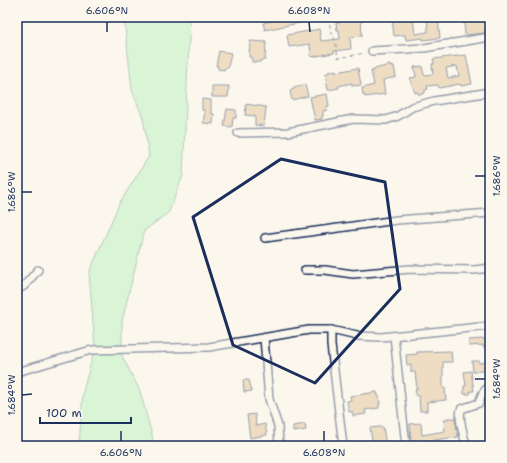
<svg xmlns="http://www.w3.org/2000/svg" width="507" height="463" viewBox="0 0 507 463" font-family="'Shantell Sans',sans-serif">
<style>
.green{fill:#aff1b9;stroke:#65908c}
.building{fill:#ddbd90;stroke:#1b2f5e;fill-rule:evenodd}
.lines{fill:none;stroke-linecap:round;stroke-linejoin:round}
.street-casing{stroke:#1b2f5e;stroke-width:10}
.path{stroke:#1b2f5e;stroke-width:1;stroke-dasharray:4 3;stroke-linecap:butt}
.street{stroke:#fbf7ec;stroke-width:7}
.marked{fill:none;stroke:#1b2f5e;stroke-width:3;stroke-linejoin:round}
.ticks{fill:none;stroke:#1b2f5e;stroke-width:1.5}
.neatline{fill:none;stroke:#1b2f5e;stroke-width:1.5}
.ticks-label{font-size:10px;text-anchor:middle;fill:#1b2f5e}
</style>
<rect width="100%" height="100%" fill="#fbf7ec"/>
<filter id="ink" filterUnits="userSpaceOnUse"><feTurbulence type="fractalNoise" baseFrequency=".025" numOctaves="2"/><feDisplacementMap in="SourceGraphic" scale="8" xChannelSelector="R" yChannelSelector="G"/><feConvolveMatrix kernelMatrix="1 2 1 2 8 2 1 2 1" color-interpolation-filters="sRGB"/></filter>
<g filter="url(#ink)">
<path class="green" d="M124 17H190L183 175 169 212 144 231 122 321V356L140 391 153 439 151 446H79L83 391 95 348 89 273 119 204 149 156 143 118 132 90Z"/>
<g class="building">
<path d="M290 17H303L304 22 265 30 263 23Z"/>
<path d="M350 17H361L362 36 350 37 351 49 334 51V53L311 57 310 44 289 47 287 35 319 29 321 41 340 39 339 30H337L336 23H339V18Z"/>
<path d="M405 17H413L415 34 428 32 427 17H438L440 38 423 40V38L406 40 405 35 394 36 392 19Z"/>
<path d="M473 17H490V30H485V33L465 35 464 20H474Z"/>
<path d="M250 41 266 42 265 60H261L260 62H252V58L249 57Z"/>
<path d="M219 51 231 53 228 68H225L224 70 218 69V66H216Z"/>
<path d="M466 55 472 84 461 86 460 84 439 88 438 85 427 86 428 89 425 90V93L419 95 418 92 415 93 410 78 416 77 414 67 422 66 424 75 433 74 432 64H434L433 59ZM457 66 459 76 448 78 446 68Z"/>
<path d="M390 65V67L394 66 396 77 383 80 385 94 365 97V95H363L362 88 374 85 371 71H374V69Z"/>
<path d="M358 68 361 85 352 86V83L338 86 339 88 328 90 325 74 328 73V72L336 70V72Z"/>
<path d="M305 85 308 96 292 100 290 91 294 89 293 88Z"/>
<path d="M212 86H229L228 97H212Z"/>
<path d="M327 94 329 106 326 107 327 110 323 111V116H322V119L315 120 310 97Z"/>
<path d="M202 99 211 100V113L214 114 213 124 203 123 205 111 202 110Z"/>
<path d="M246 104 266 107 264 126 255 125V116L245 115Z"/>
<path d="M227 109 236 110V118H233L232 127 224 126Z"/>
<path d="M483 339H490V347H483V345L469 346V340Z"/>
<path d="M451 351 452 362H443V388H445L446 400 427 402V411H420L419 396H416L415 389H417L415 372H411V365H407L406 355 417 354V352Z"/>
<path d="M472 361H479V363L490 362V370L473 372Z"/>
<path d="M471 371 474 391H470V394H464V386H466L464 372Z"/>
<path d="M243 380H249L252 391 244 392Z"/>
<path d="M377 392 378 396H379L380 404H379V408L365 410 366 414 353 416V412H349L347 401 351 400 350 396Z"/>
<path d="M255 414 256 426 265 424 267 435 250 438 247 415Z"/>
<path d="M447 418H454L455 419 458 437 411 443 410 424 421 423 422 435 445 431 444 420H447Z"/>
<path d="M305 424 306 430 293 432V426Z"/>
<path d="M379 427H383L386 446H374L373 440H372L370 428Z"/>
</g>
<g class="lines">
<g class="street-casing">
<g id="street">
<path d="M372 51 424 48 490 37"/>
<path d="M238 133 288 132 353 119 386 120 398 116 412 107 434 101 490 92"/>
<path d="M265 238 397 220 490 213"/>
<path d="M305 270H325L353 274 410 269 474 270 490 268"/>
<path d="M17 290 24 286 38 270"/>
<path d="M331 330V345L343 446"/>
<path d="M394 336 406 446"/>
<path d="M264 338 269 399 278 426 279 446"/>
<path d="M17 372 91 350 209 347 309 330H331L357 336 381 337 490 326"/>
<path d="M466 446C464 434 458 420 461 409L479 403C481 397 483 389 490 387"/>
</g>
</g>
<path class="path" d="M329 17 331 34 335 39 338 58 365 53"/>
<use href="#street" class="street"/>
</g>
</g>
<path d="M0 0H507V463H0ZM281 159 385 182 400 289 315 383 233 345 193 217Z" fill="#fbf7ec" fill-opacity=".55" fill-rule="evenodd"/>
<path class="marked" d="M281 159 385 182 400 289 315 383 233 345 193 217Z"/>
<path class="ticks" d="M107 22V32M309 22 310 32M475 176H485M22 192H32M475 379H485M22 395 32 394M121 431V441M324 431V441"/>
<rect width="507" height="463" fill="none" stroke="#fbf7ec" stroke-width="44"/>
<path d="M40 417v6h91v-6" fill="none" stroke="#1b2f5e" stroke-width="2"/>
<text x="46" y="417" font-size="12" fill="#1b2f5e" stroke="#fbf7ec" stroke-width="3" paint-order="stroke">100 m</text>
<rect x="22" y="22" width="463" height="419" class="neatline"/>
<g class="ticks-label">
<text x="107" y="14">6.606°N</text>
<text x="309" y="14">6.608°N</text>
<text transform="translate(496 176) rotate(-90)" y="4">1.686°W</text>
<text transform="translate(11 192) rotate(-90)" y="4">1.686°W</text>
<text transform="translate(496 379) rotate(-90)" y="4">1.684°W</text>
<text transform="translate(11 395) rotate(-90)" y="4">1.684°W</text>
<text x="121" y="456">6.606°N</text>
<text x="324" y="456">6.608°N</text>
</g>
</svg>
